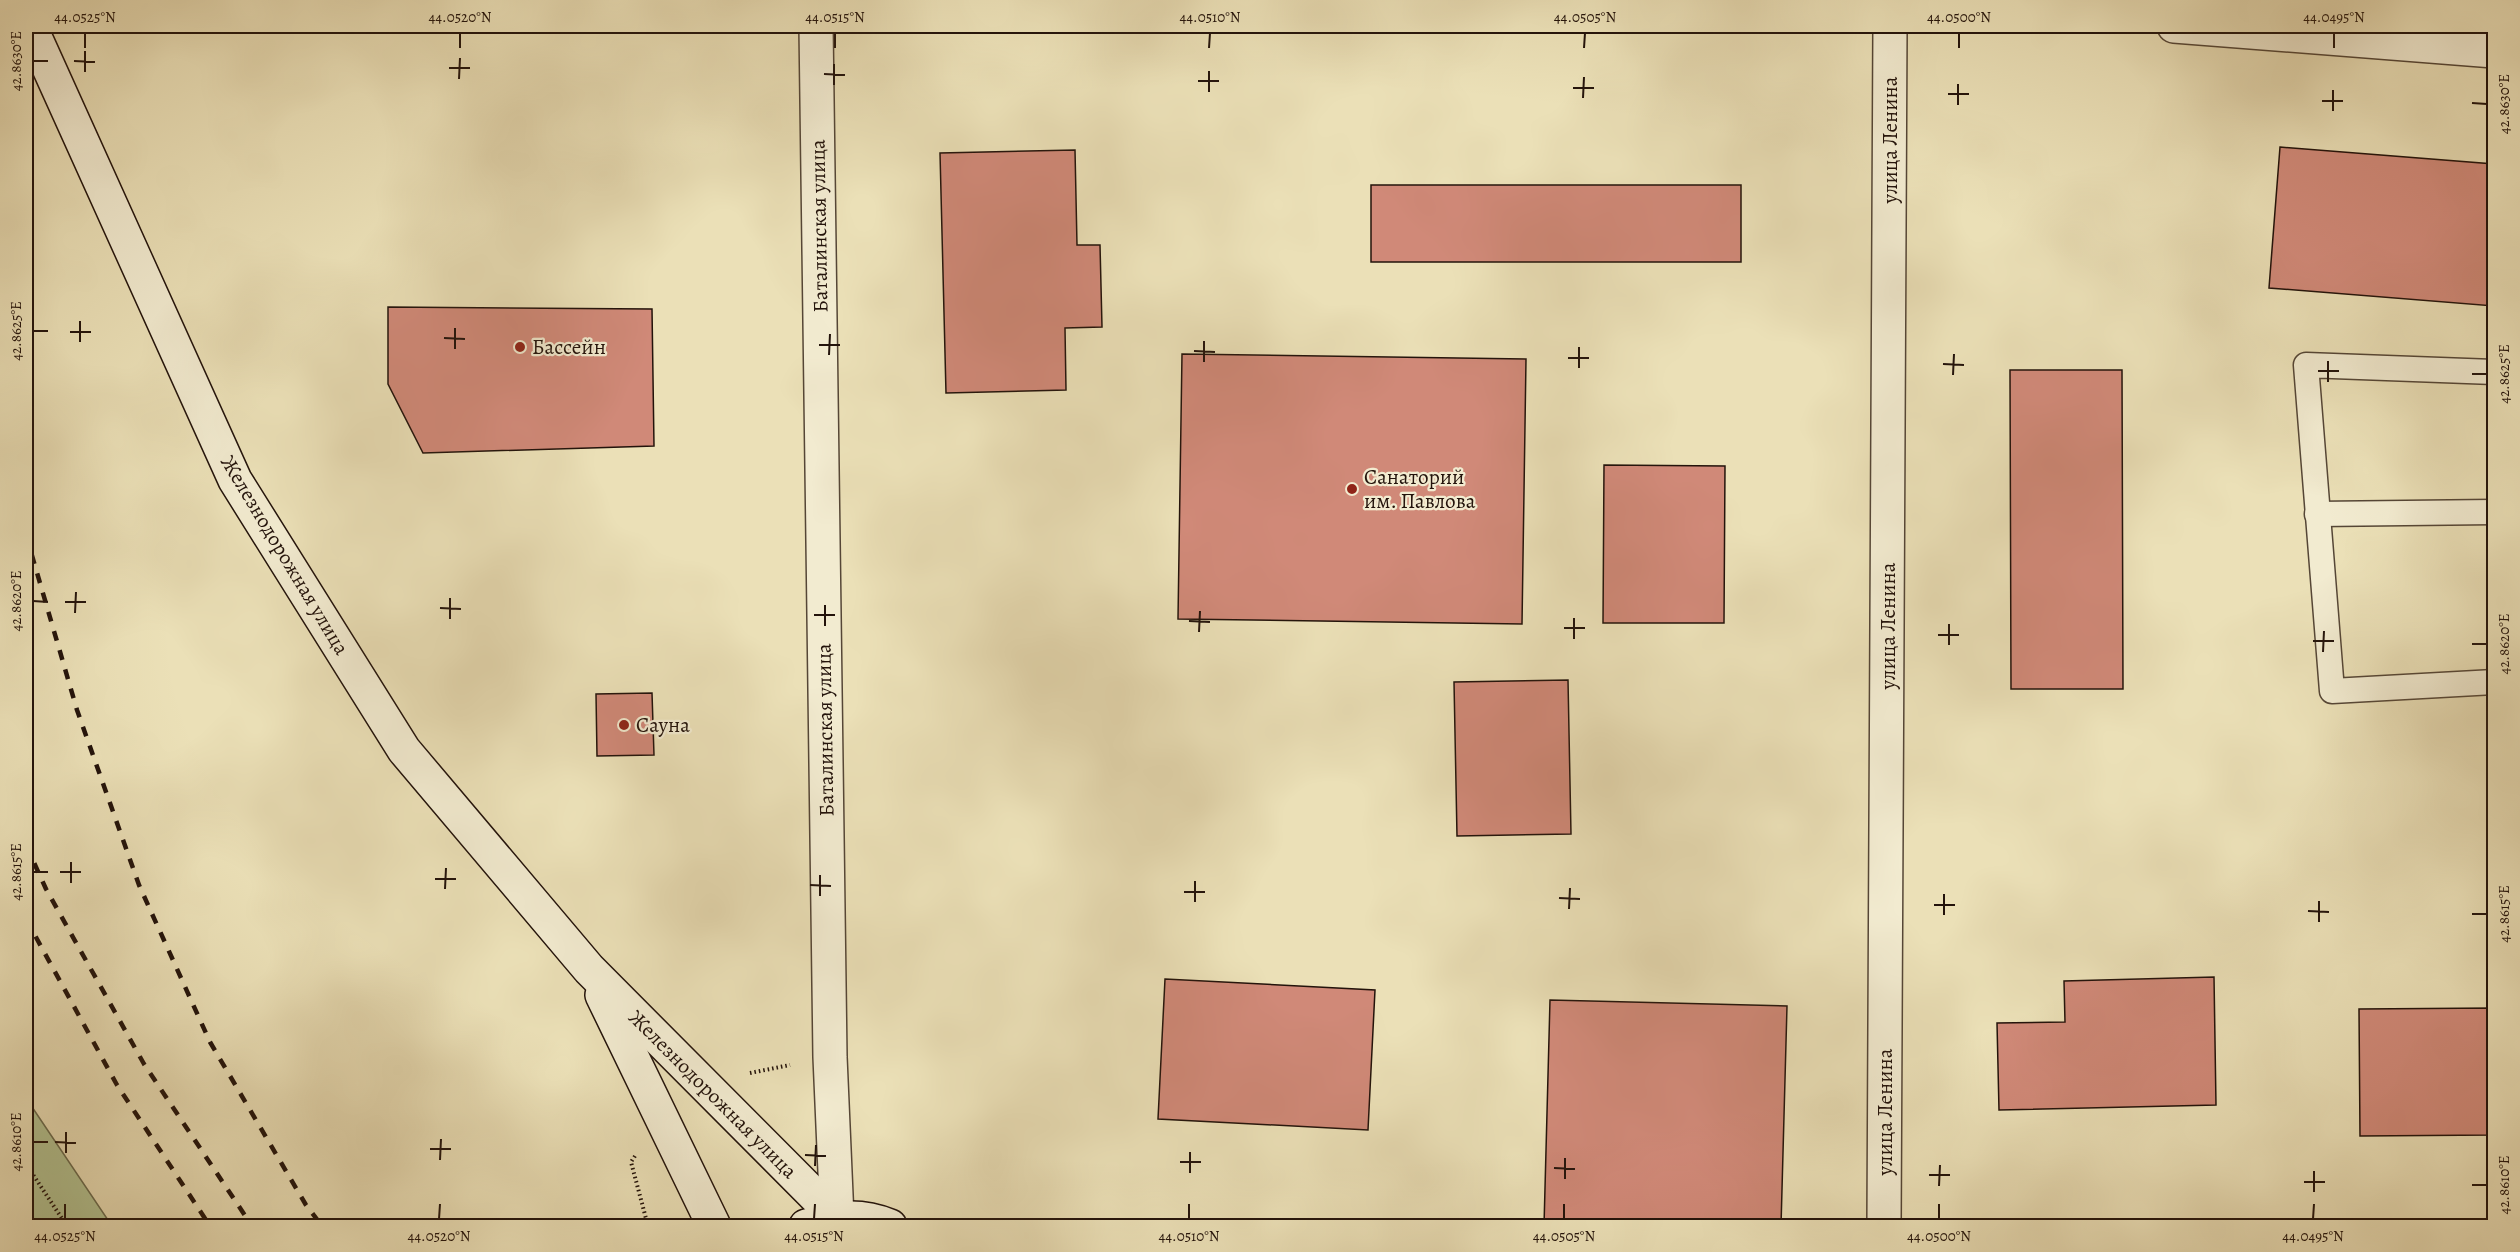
<svg xmlns="http://www.w3.org/2000/svg" width="2520" height="1252" viewBox="0 0 2520 1252" font-family="Alegreya,serif">
<style>
.green{fill:#b3c392;stroke:#6b6b4e;stroke-width:1.5}
.building{fill:#d08978;stroke:#23130b;stroke-width:1.5}
.lines{fill:none;stroke-linecap:round;stroke-linejoin:round}
.lane-casing{stroke:#554636;stroke-width:27}
.street-casing{stroke:#554636;stroke-width:36}
.secondary-casing{stroke:#23130b;stroke-width:36}
.path{stroke:#23130b;stroke-width:4;stroke-dasharray:1.5 3;stroke-linecap:butt}
.lane{stroke:#f2ebd0;stroke-width:24}
.street{stroke:#f2ebd0;stroke-width:33}
.secondary{stroke:#f2ebd0;stroke-width:33}
.rail{stroke:#23130b;stroke-width:4.5;stroke-dasharray:10 10;stroke-linecap:butt}
.ticks{fill:none;stroke:#23130b;stroke-width:2}
.poi-dot{fill:#8f2418;stroke:#f2ebd0;stroke-width:2}
.labels{text-anchor:middle;stroke-width:4.5;stroke-linejoin:round;paint-order:stroke}
.street-label{font-size:21px;fill:#23130b;stroke:#f2ebd0}
.poi-label{font-size:21px;fill:#23130b;stroke:#f2ebd0;text-anchor:start}
.neatline{fill:none;stroke:#23130b;stroke-width:2}
.ticks-label{font-size:15px;text-anchor:middle;fill:#23130b}
</style>
<rect width="100%" height="100%" fill="#ebe0b7"/>
<filter id="stains"><feTurbulence type="fractalNoise" baseFrequency=".00333" numOctaves="4"/><feColorMatrix values="0 0 0 0 .2 0 0 0 0 .09 0 0 0 0 .02 0 0 0 .5 -.17"/></filter>
<radialGradient id="worn" r=".72"><stop offset=".6" stop-color="#630" stop-opacity="0"/><stop offset="1" stop-color="#630" stop-opacity=".3"/></radialGradient>
<path class="green" d="M26 1098 112 1226H26Z"/>
<g class="building">
<path d="M2280 147 2494 164V306L2269 288Z"/>
<path d="M1075 150 1077 245H1100L1102 327 1065 328 1066 390 946 393 940 153Z"/>
<rect x="1371" y="185" width="370" height="77"/>
<path d="M388 307 652 309 654 446 423 453 388 384Z"/>
<path d="M1182 354 1526 359 1522 624 1178 619Z"/>
<path d="M2010 370H2122L2123 689H2011Z"/>
<path d="M1604 465 1725 466 1724 623H1603Z"/>
<path d="M1568 680 1571 834 1457 836 1454 682Z"/>
<path d="M652 693 654 755 597 756 596 694Z"/>
<path d="M2214 977 2216 1105 1999 1110 1997 1023 2065 1022 2064 981Z"/>
<path d="M1165 979 1375 990 1368 1130 1158 1119Z"/>
<path d="M1550 1000 1787 1006 1781 1226H1544Z"/>
<path d="M2494 1008V1135L2360 1136 2359 1009Z"/>
</g>
<g class="lines">
<g class="lane-casing">
<g id="lane">
<path d="M2494 372 2306 365 2332 691 2494 682"/>
<path d="M2317 514 2494 512"/>
</g>
</g>
<g class="street-casing">
<g id="street">
<path d="M816 26 830 1057 837 1218"/>
<path d="M2174 26 2494 51"/>
<path d="M1884 1226 1890 26"/>
</g>
</g>
<g class="secondary-casing">
<g id="secondary">
<path d="M30 26 235 480 404 750 589 969 837 1218"/>
<path d="M602 995 714 1226"/>
<path d="M806 1226C837 1217 860 1214 890 1226"/>
</g>
</g>
<g class="path">
<path d="M750 1073 790 1065"/>
<path d="M635 1156 631 1162 648 1226"/>
<path d="M26 1164 67 1226"/>
</g>
<use href="#lane" class="lane"/>
<use href="#street" class="street"/>
<use href="#secondary" class="secondary"/>
<g class="rail">
<path d="M26 535 77 710 139 885 210 1042 306 1205 322 1226"/>
<path d="M26 845 46 889 144 1064 252 1226"/>
<path d="M26 919 117 1085 210 1226"/>
</g>
</g>
<path class="ticks" d="M85 48V33M460 48V33M835 48V33M1209 48 1210 33M1584 48 1585 33M1959 48V33M2334 48V33M33 61H48M74 61 95 62M449 68H470M85 72V51M824 74 845 75M459 79 460 58M1198 81H1219M834 85V64M1573 88H1594M1209 92V71M1948 94H1969M1583 98 1584 77M2322 101H2343M2472 103 2487 104M1958 105V84M2333 111V90M33 331H48M70 332H91M444 338 465 339M80 342V321M819 345H840M455 349V328M1194 351 1215 352M829 355 830 334M1568 358H1589M1204 362V341M1943 364 1964 365M1579 368V347M2318 371H2339M2472 374H2487M1953 375 1954 354M2328 382V361M33 601 48 602M65 602H86M440 608 461 609M75 613 76 592M814 615H835M450 619V598M1189 621 1210 622M825 626V605M1564 628H1585M1199 632 1200 611M1938 635H1959M1574 639V618M2313 641H2334M2472 644H2487M1949 645V624M2323 652 2324 631M33 872H48M60 872H81M435 879H456M71 883V862M810 885 831 886M445 889 446 868M1184 892H1205M820 896V875M1559 898 1580 899M1195 902V881M1934 905H1955M1569 909 1570 888M2308 911 2329 912M2472 914H2487M1944 915V894M2319 922V901M33 1142H48M55 1142 76 1143M430 1149H451M66 1153V1132M805 1155 826 1156M440 1160 441 1139M1180 1162H1201M815 1166 816 1145M1554 1168 1575 1169M1190 1173V1152M1929 1175H1950M1565 1179V1158M2304 1182H2325M2472 1185H2487M1939 1186 1940 1165M2314 1192V1171M65 1219V1204M439 1219 440 1204M814 1219 815 1204M1189 1219V1204M1564 1219V1204M1939 1219V1204M2313 1219 2314 1204"/>
<g class="poi-dot">
<circle cx="520" cy="347" r="6"/>
<circle cx="1352" cy="489" r="6"/>
<circle cx="624" cy="725" r="6"/>
</g>
<g class="labels">
<g class="street-label">
<text transform="translate(1890 140) rotate(-90)" y="7">улица Ленина</text>
<text transform="translate(819 226) rotate(-91)" y="7">Баталинская улица</text>
<text transform="translate(285 555) rotate(59)" y="7">Железнодорожная улица</text>
<text transform="translate(1888 626) rotate(-90)" y="7">улица Ленина</text>
<text transform="translate(825 730) rotate(-91)" y="7">Баталинская улица</text>
<text transform="translate(713 1094) rotate(45)" y="7">Железнодорожная улица</text>
<text transform="translate(1885 1112) rotate(-90)" y="7">улица Ленина</text>
</g>
<g class="poi-label">
<text x="532" y="354">Бассейн</text>
<text x="1364" y="484">Санаторий<tspan x="1364" dy="24">им. Павлова</tspan></text>
<text x="636" y="732">Сауна</text>
</g>
</g>
<rect width="2520" height="1252" fill="none" stroke="#ebe0b7" stroke-width="66"/>
<rect x="33" y="33" width="2454" height="1186" class="neatline"/>
<g class="ticks-label">
<text x="85" y="22">44.0525°N</text>
<text x="460" y="22">44.0520°N</text>
<text x="835" y="22">44.0515°N</text>
<text x="1210" y="22">44.0510°N</text>
<text x="1585" y="22">44.0505°N</text>
<text x="1959" y="22">44.0500°N</text>
<text x="2334" y="22">44.0495°N</text>
<text transform="translate(16 61) rotate(-90)" y="5">42.8630°E</text>
<text transform="translate(2504 104) rotate(-90)" y="5">42.8630°E</text>
<text transform="translate(16 331) rotate(-90)" y="5">42.8625°E</text>
<text transform="translate(2504 374) rotate(-90)" y="5">42.8625°E</text>
<text transform="translate(16 601) rotate(-90)" y="5">42.8620°E</text>
<text transform="translate(2504 644) rotate(-90)" y="5">42.8620°E</text>
<text transform="translate(16 872) rotate(-90)" y="5">42.8615°E</text>
<text transform="translate(2504 914) rotate(-90)" y="5">42.8615°E</text>
<text transform="translate(16 1142) rotate(-90)" y="5">42.8610°E</text>
<text transform="translate(2504 1185) rotate(-90)" y="5">42.8610°E</text>
<text x="65" y="1241">44.0525°N</text>
<text x="439" y="1241">44.0520°N</text>
<text x="814" y="1241">44.0515°N</text>
<text x="1189" y="1241">44.0510°N</text>
<text x="1564" y="1241">44.0505°N</text>
<text x="1939" y="1241">44.0500°N</text>
<text x="2313" y="1241">44.0495°N</text>
</g>
<rect width="100%" height="100%" filter="url(#stains)"/>
<rect width="100%" height="100%" fill="url(#worn)"/>
</svg>
